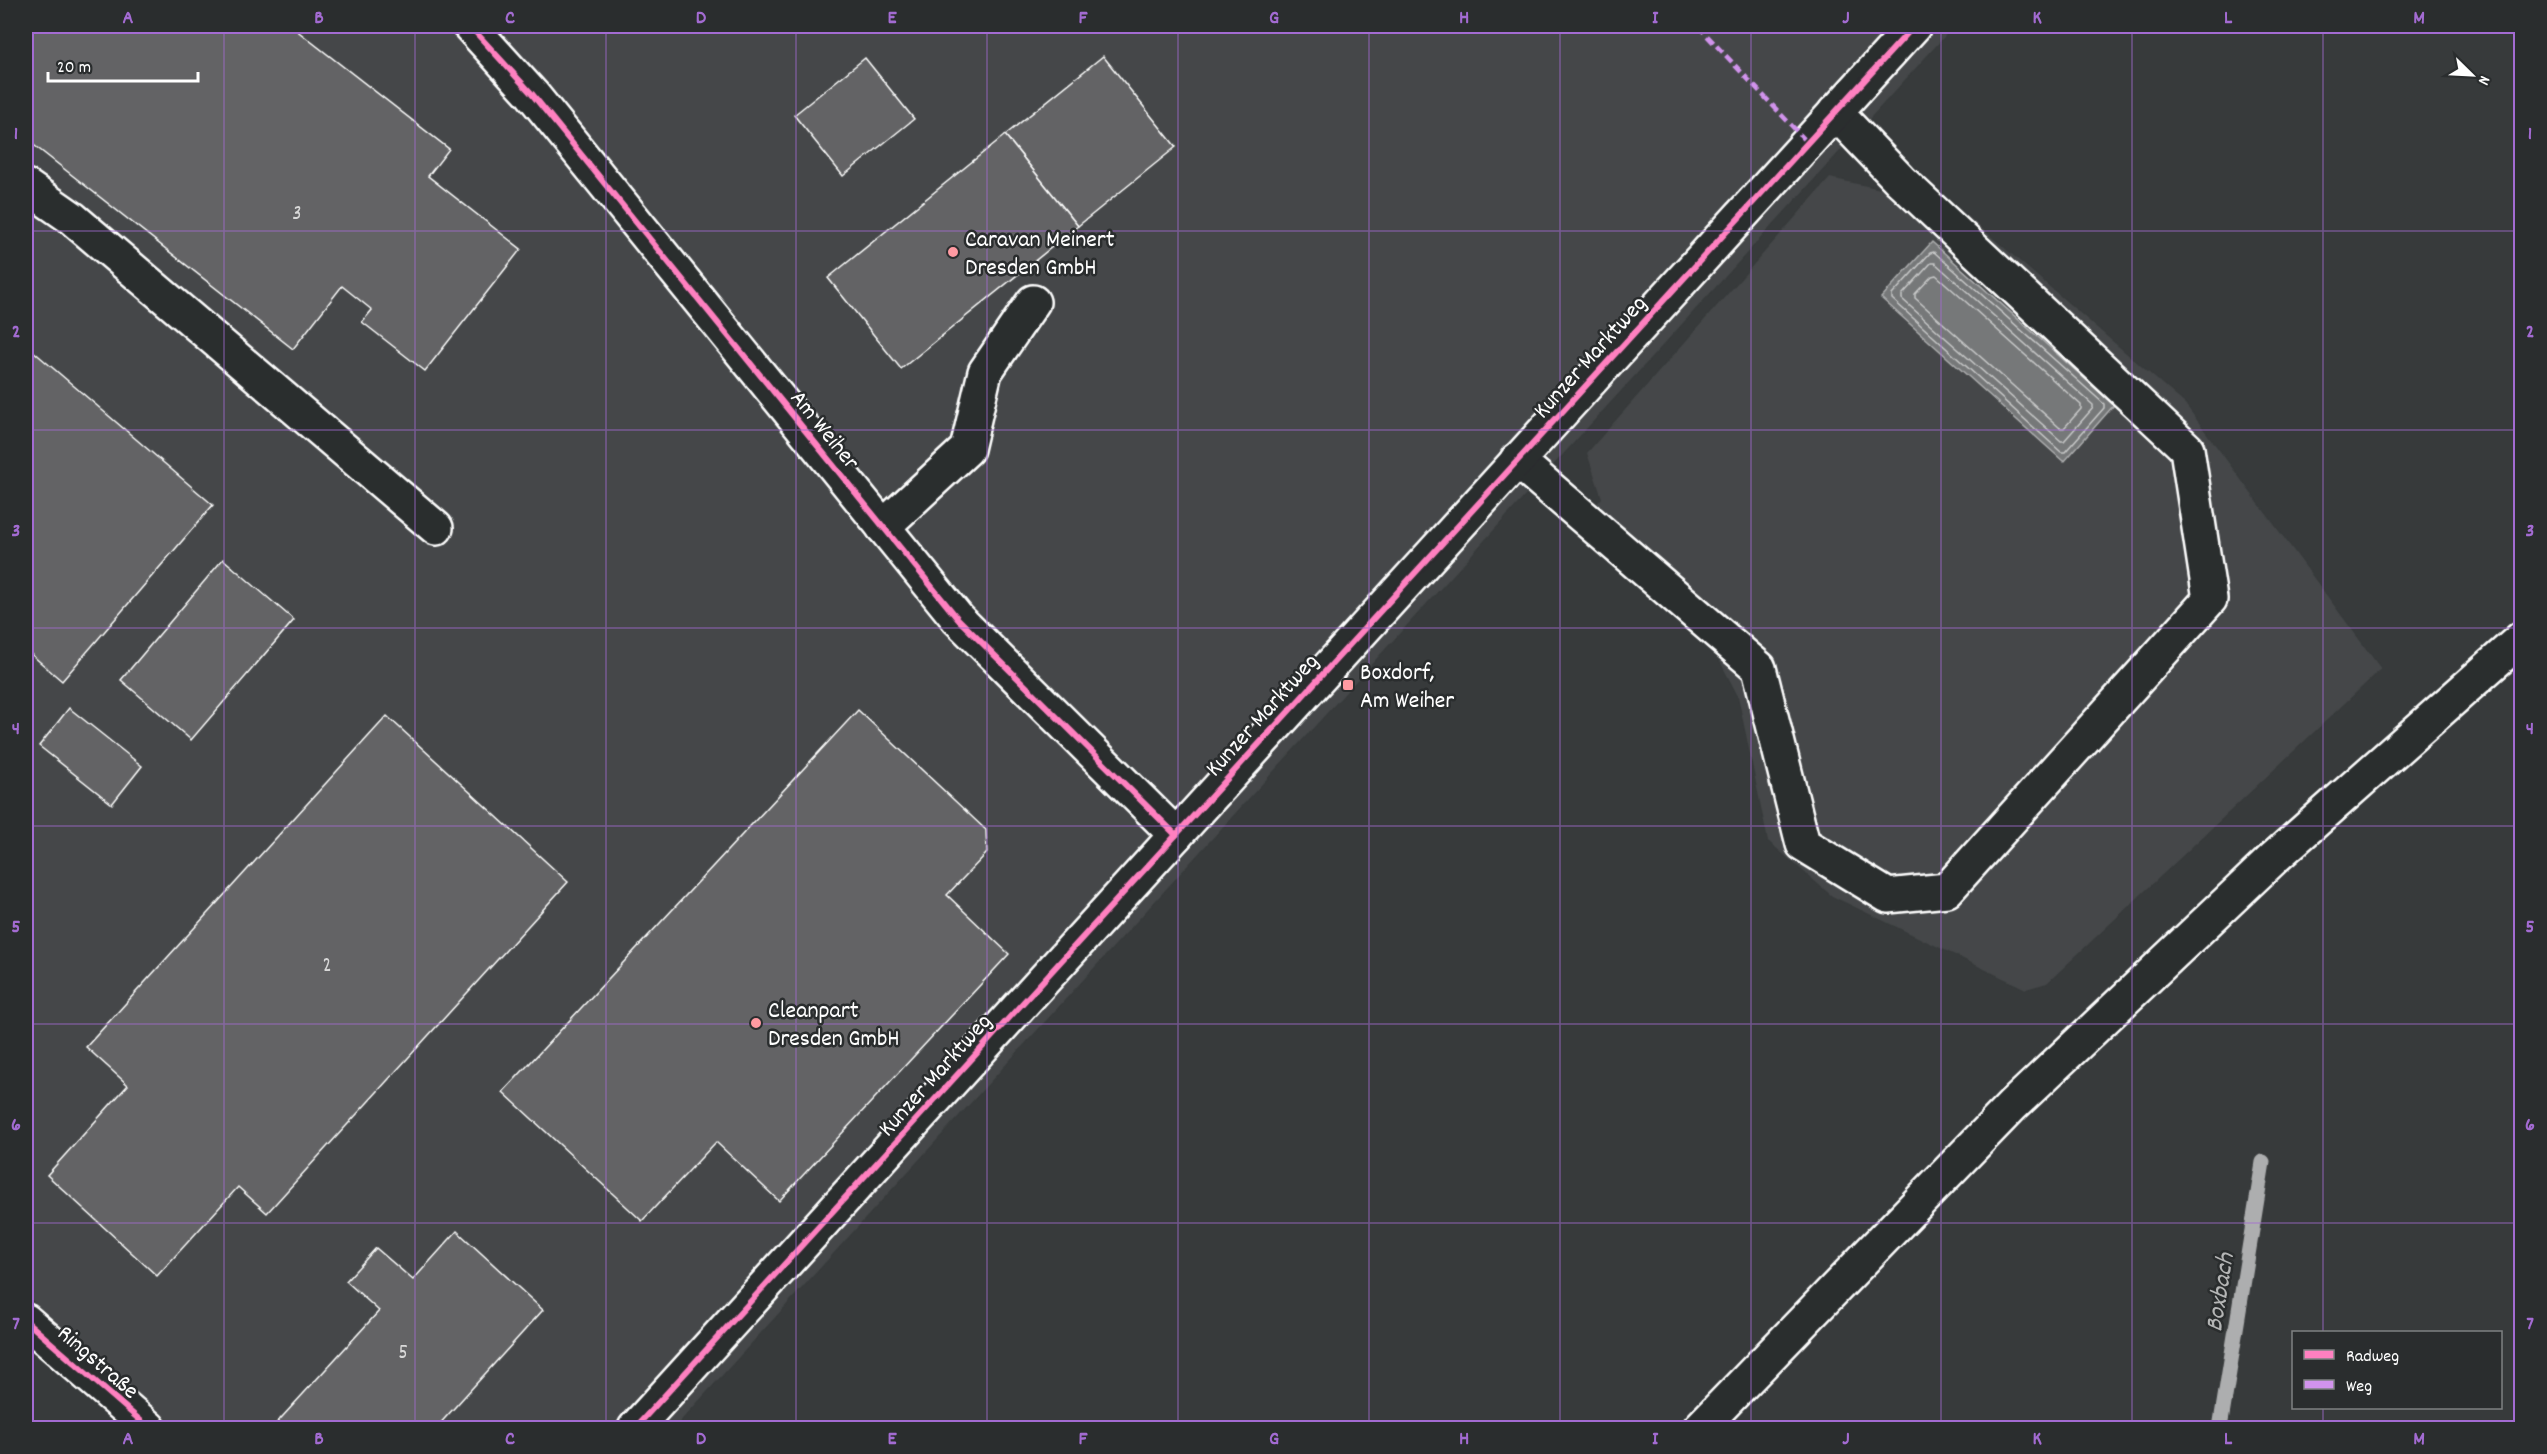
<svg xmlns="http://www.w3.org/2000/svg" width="2547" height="1454" viewBox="0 0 2547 1454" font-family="Dekko,sans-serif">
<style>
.built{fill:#444748}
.water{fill:#767879;stroke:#adaeaf;stroke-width:1.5}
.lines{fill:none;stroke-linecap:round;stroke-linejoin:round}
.shore{stroke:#c8c9c9;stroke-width:1.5}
.stream{stroke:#adaeaf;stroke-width:15}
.building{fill:#636465;stroke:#fff;stroke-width:1.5}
.minor-casing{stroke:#fff;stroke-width:38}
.major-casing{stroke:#fff;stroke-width:38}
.minor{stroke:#2a2d2e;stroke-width:33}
.major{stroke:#2a2d2e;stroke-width:33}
.quiet{stroke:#d193ec;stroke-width:4.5;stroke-dasharray:9 4.5;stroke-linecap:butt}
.cycleway-casing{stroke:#2a2d2e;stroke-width:10}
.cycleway{stroke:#ff80c0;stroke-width:6}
.grid{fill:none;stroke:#a36bd2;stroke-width:1.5;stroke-opacity:0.55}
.poi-dot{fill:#ff9aa2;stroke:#2a2d2e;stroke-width:2}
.labels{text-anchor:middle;stroke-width:5;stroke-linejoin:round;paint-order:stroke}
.number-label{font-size:21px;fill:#d8d8d8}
.poi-label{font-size:24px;fill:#fff;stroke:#2a2d2e;text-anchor:start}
.street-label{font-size:24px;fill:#fff;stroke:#2a2d2e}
.water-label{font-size:26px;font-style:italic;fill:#b4b5b5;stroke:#2a2d2e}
.neatline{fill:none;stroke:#a36bd2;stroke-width:2}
.grid-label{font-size:20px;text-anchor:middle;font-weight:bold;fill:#a36bd2}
</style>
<rect width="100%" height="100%" fill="#373a3b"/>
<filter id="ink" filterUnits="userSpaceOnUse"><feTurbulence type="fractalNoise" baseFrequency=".0167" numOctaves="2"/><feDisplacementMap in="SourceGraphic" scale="12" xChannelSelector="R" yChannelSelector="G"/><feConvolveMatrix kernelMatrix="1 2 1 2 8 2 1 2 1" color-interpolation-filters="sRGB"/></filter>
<g filter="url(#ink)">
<g class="built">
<path d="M26 26H1954L674 1428H171L26 1295Z"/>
<path d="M1913 169 2185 404 2381 669 2047 983 2026 989 1832 896 1768 841 1738 696 1714 650 1574 530 1602 498 1587 453 1830 178 1885 190Z"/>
</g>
<path class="water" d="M1932 242 2114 405 2064 462 1881 298Z"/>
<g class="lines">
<g class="shore">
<path d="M1934 252 2104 404V408L2065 452H2061L1892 299V295L1930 253Z"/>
<path d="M1931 263H1935L2093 405V408L2064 441H2061L1902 299V295Z"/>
<path d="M1936 275 2081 405V409L2064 428H2060L1915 298V294L1932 276Z"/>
</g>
<path class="stream" d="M2220 1428 2263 1162"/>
</g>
<g class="building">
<path d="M26 26H291L449 149 428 176 521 249 425 371 362 322 372 310 342 286 293 349 26 139Z"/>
<path d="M1103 56 1176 147 1078 226 1005 135Z"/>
<path d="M865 58 914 119 843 176 794 115Z"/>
<path d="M1005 135 1078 226 901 369 828 278Z"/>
<path d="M26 345 213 505 62 681 26 650Z"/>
<path d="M223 559 294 620 191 740 121 680Z"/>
<path d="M69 708 142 766 112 804 39 746Z"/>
<path d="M858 710 986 830 987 853 947 895 1009 954 779 1201 716 1142 642 1221 503 1092Z"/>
<path d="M387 716 568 882 267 1213 238 1187 157 1276 47 1175 128 1085 86 1047Z"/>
<path d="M457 1231 543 1310 436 1428H272L379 1311 346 1281 376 1248 413 1280Z"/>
</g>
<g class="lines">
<g class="minor-casing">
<g id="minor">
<path d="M470 26 532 94 958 619 1176 835"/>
<path d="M26 186 72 218 436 528"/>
<path d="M1517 460 1759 668 1803 844 1888 896 1947 890 2210 599 2187 449 1900 180 1835 112"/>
<path d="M883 527 967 449 985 372 1033 302"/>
<path d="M26 1321 149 1428"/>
<path d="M635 1428 1914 26"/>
</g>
</g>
<g class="major-casing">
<path id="major" d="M1700 1428 2012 1106 2275 857 2522 638"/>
</g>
<use href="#minor" class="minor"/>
<use href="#major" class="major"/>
<path class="quiet" d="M1698 26 1808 143"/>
<g class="cycleway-casing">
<g id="cycleway">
<path d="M470 26 532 94 958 619 1176 835"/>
<path d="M26 1321 149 1428"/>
<path d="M635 1428 1914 26"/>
</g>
</g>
<use href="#cycleway" class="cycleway"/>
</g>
</g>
<path class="grid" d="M224 26V1428M415 26V1428M606 26V1428M796 26V1428M987 26V1428M1178 26V1428M1369 26V1428M1560 26V1428M1751 26V1428M1941 26V1428M2132 26V1428M2323 26V1332M26 231H2522M26 430H2522M26 628H2522M26 826H2522M26 1024H2522M26 1223H2522M2323 1408V1428"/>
<g class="poi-dot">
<circle cx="953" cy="252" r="6"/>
<rect x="1342" y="679" width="12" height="12" rx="3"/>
<circle cx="756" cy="1023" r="6"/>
</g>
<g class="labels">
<g class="number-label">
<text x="297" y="219">3</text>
<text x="327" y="971">2</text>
<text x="403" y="1358">5</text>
</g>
<g class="poi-label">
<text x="965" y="246">Caravan Meinert<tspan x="965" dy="28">Dresden GmbH</tspan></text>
<text x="1360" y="679">Boxdorf,<tspan x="1360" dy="28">Am Weiher</tspan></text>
<text x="768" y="1017">Cleanpart<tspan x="768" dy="28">Dresden GmbH</tspan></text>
</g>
<g class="street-label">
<text transform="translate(1589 356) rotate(-48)" y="8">Kunzer Marktweg</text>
<text transform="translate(826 429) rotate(51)" y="8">Am Weiher</text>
<text transform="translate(1261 714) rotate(-48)" y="8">Kunzer Marktweg</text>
<text transform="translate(934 1074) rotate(-48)" y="8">Kunzer Marktweg</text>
<text transform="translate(99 1361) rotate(41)" y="8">Ringstraße</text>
</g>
<g class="water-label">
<text transform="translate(2218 1292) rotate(-81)" y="9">Boxbach</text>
</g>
</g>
<rect width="2547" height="1454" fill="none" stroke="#2a2d2e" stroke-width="66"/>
<rect x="2292" y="1331" width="210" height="78" fill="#2a2d2e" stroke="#7f8182" stroke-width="1.5"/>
<rect x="2304" y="1350" width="30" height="9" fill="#ff80c0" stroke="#7f8182" stroke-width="1.5"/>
<text x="2346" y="1361" font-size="18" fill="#ffffff">Radweg</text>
<rect x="2304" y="1380" width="30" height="9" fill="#d193ec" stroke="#7f8182" stroke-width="1.5"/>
<text x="2346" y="1391" font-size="18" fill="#ffffff">Weg</text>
<g transform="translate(2472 75) rotate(114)" stroke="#2a2d2e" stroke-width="4.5" paint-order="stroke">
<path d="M0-4.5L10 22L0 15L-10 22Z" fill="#ffffff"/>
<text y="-9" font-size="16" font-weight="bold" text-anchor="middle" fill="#ffffff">N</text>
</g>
<path d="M48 72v9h150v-9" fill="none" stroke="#ffffff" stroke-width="3"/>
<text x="57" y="72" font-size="18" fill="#ffffff" stroke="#2a2d2e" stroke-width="4.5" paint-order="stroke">20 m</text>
<rect x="33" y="33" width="2481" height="1388" class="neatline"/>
<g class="grid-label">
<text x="128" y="23">A</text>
<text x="319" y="23">B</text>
<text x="510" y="23">C</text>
<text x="701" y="23">D</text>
<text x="892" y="23">E</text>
<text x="1083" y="23">F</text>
<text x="1274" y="23">G</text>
<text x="1464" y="23">H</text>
<text x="1655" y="23">I</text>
<text x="1846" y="23">J</text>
<text x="2037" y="23">K</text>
<text x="2228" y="23">L</text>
<text x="2419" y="23">M</text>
<text x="16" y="139">1</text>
<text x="2530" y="139">1</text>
<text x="16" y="337">2</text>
<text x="2530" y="337">2</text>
<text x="16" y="536">3</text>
<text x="2530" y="536">3</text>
<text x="16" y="734">4</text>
<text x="2530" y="734">4</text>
<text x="16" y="932">5</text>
<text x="2530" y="932">5</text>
<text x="16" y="1130">6</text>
<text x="2530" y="1130">6</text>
<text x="16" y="1329">7</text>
<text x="2530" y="1329">7</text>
<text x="128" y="1444">A</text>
<text x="319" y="1444">B</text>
<text x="510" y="1444">C</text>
<text x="701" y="1444">D</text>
<text x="892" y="1444">E</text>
<text x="1083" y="1444">F</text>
<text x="1274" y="1444">G</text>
<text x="1464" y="1444">H</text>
<text x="1655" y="1444">I</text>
<text x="1846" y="1444">J</text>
<text x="2037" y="1444">K</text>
<text x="2228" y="1444">L</text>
<text x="2419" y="1444">M</text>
</g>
</svg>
